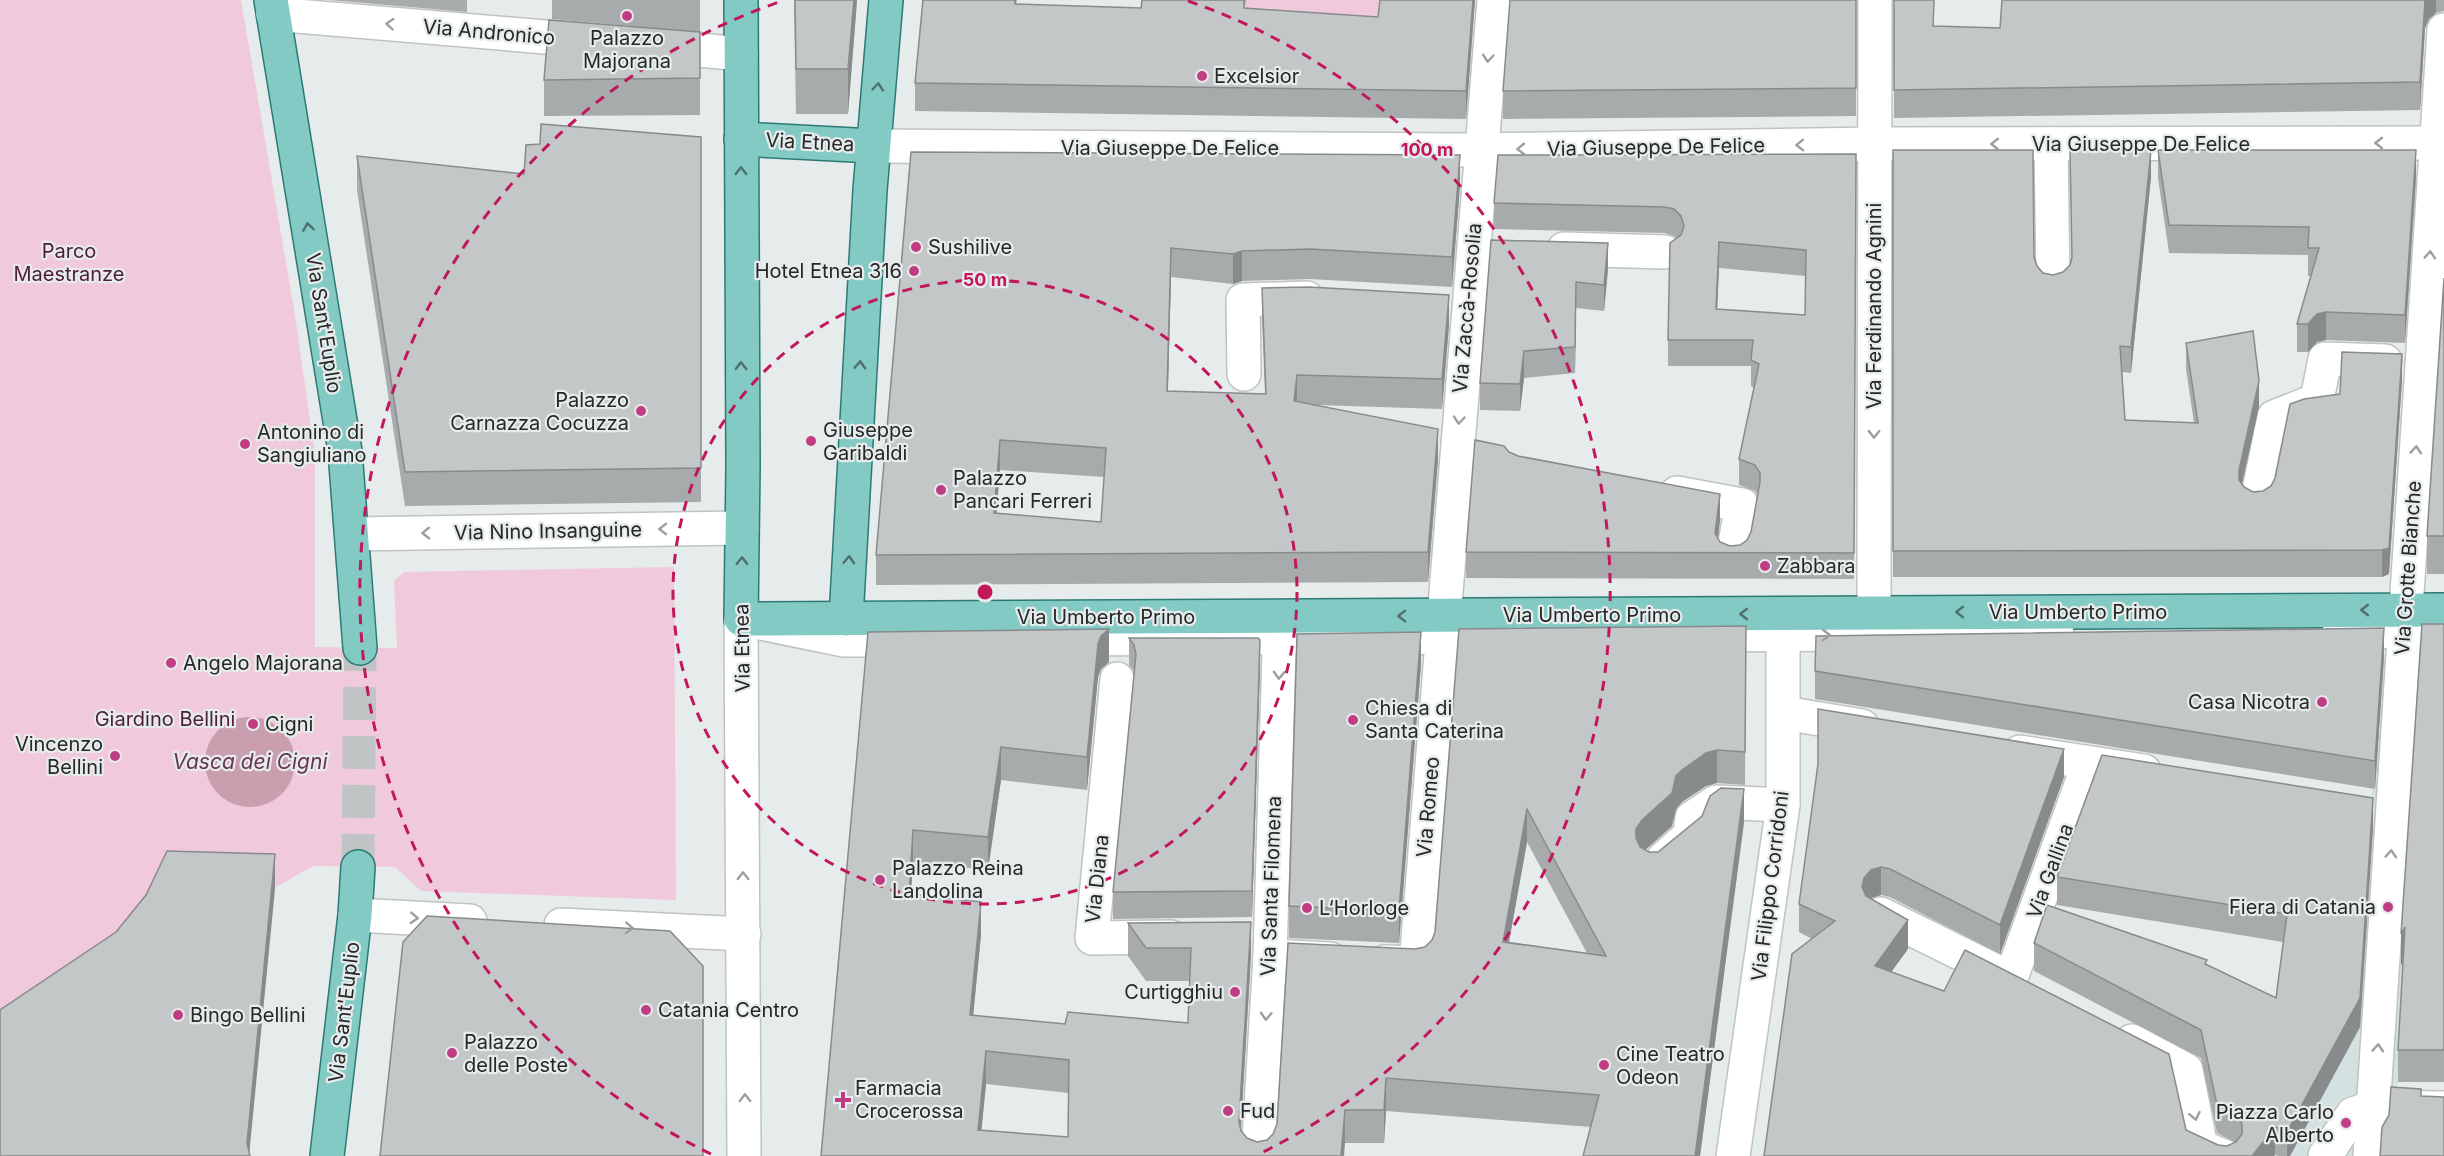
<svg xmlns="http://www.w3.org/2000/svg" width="2444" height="1156" viewBox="0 0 2444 1156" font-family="Inter,sans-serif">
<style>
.built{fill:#d3e1e0}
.green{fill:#f0cada}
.water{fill:#c99fb0}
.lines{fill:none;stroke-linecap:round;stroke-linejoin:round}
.major-tunnel{stroke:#c0c4c4;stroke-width:33;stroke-dasharray:33 16;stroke-linecap:butt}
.minor-casing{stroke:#bfc3c3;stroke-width:36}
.major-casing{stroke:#2d7a74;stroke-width:36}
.minor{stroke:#fff;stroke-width:33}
.major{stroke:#83cac4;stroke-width:33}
.wall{fill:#a8abab;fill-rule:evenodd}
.shaded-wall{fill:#888b8b}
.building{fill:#c3c7c7;stroke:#888b8b;stroke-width:1.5;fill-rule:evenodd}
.oneway{stroke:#9d9e9e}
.oneway2{stroke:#50706e}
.ring{fill:none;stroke:#c2185b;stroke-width:3;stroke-dasharray:10 8}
.poi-dot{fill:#c13d83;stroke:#e6ebeb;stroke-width:2}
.labels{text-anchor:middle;stroke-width:4.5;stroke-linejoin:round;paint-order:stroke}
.street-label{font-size:20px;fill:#262727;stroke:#e6ebeb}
.poi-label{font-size:20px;fill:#262727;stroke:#e6ebeb;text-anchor:start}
.park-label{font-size:20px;fill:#501c36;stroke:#e6ebeb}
.water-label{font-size:21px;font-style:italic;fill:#6b344e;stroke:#e6ebeb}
.centre{fill:#c2185b;stroke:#e6ebeb;stroke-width:3}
.ring-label{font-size:18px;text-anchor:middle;font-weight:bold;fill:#c2185b;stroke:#e6ebeb;stroke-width:4.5;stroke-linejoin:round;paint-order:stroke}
</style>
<rect width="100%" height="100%" fill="#e6ebeb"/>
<path class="built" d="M2427 656 2398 1082 2385 1129 2370 1156H2289L2360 1024 2372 792 2383 657Z"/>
<g class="green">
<path d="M0 0H241L295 315 315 455V647L397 648 394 581 404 572 674 567 676 900 421 891 395 867 313 866 0 1045Z"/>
<path d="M1246 0H1383L1379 30 1244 36Z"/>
</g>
<circle class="water" cx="250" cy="762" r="45"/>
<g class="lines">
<path class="major-tunnel" d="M358 867 360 648"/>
<g class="minor-casing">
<g id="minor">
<path d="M273 14 593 41"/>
<path d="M656 46 741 54"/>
<path d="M2051 144 2053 283"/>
<path d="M873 146 1467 150 1874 144 2444 143"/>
<path d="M1564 249 1665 252"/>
<path d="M1244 374 1243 300 1307 298"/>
<path d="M1677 493 1742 505 1733 554"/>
<path d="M2257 500 2274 417 2317 400 2325 359 2385 361"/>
<path d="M353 534 742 528"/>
<path d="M1874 613 1875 0"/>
<path d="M2339 632 2444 631"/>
<path d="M1700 635 2057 633"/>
<path d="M1065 639 1502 637"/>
<path d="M1117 679 1092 938 1171 937"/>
<path d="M1784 713 1862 726"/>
<path d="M2020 752 2144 771"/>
<path d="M1663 859 1690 835 1692 818 1716 802 1783 805"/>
<path d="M1881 914 2004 975"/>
<path d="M355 915 470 921"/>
<path d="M561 925 744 934"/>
<path d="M1270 956 1330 959"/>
<path d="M1385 962 1416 963 1494 0"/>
<path d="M2011 978 2089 763"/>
<path d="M2132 1041 2186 1070 2201 1147 2224 1156"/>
<path d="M744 1156 741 619 844 640H911"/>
<path d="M1258 1156 1270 956 1280 618"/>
<path d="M1733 1156 1783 805V614"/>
<path d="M2325 1156 2353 1114 2374 1107 2444 1108"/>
<path d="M2370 1156 2444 30"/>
</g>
</g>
<g class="major-casing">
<g id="major">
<path d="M271 0 345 451 360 648"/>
<path d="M741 0 743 466 741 619 2444 610"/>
<path d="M741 139 873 146"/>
<path d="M846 619 870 190 886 0"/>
<path d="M327 1156 355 915 358 867"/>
</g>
</g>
<use href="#minor" class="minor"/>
<use href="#major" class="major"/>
</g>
<g class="wall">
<path d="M329 0H467V12Z"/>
<path d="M552 0H700V32L552 19Z"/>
<path d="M794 0H857L848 114H796Z"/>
<path d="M923 0H1017L1016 4 1141 8 1142 0H1246L1245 8 1378 17 1380 0H1475L1466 119 915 111V83Z"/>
<path d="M1856 0V116L1503 119V91Z"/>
<path d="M1894 0 1934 26 2000 28 2002 0H2444V11L2436 13 2429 19 2425 28 2420 110 1894 118Z"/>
<path d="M700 32V115L544 116V80Z"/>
<path d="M701 137V502L405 506 357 190V156L524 174Z"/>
<path d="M1893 150 2034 257 2037 266 2043 273 2053 275 2063 272 2151 177 2131 373 2122 372 2125 420 2194 423 2186 369V343L2259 407 2242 483 2244 487 2253 492 2263 491 2271 486 2340 394 2402 380 2389 574 2382 577H1893Z"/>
<path d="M2158 150 2416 178 2405 343 2326 340 2317 342 2308 352H2297V324L2311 276H2308V255L2169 253 2158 178Z"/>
<path d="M911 152 1460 185 1452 287 1310 279 1242 281 1233 284 1171 277 1168 391 1265 394 1262 318V288L1449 325 1442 409 1316 405 1438 459 1428 582 876 585V555ZM1000 470 1104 477 1101 522 996 514Z"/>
<path d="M1856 154 1854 579 1466 578V552L1509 452 1518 456 1720 520 1718 538 1720 542 1730 546 1740 545 1747 540 1751 532 1758 496 1755 491 1739 485V459L1754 388 1751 386V366H1668V340L1677 238 1674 236 1665 233 1494 229V203ZM1719 268 1806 276 1805 315 1717 310Z"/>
<path d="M1491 240 1608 269 1604 311 1576 308 1575 373 1524 378 1520 411 1480 410V383Z"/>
<path d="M2444 278V574H2427V536Z"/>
<path d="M2444 624V1082H2398V1050L2403 963 2401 965Z"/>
<path d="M1746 626 1745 785 1717 783 1706 786 1682 802 1676 809 1672 826 1645 850 1649 852H1658L1744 822 1700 1156H1583L1591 1127 1386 1111 1384 1143H1345L821 1156 868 632 1109 662 1101 669 1098 677 1087 790 1001 780 988 870 913 862 911 895 981 935 973 1016 1065 1024 1188 1023 1190 981H1146L1128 956V923L1251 955 1241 1130 1247 1138 1257 1142 1267 1140 1273 1134 1415 949 1425 947 1432 940 1435 932 1459 629ZM1527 842 1587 953 1509 942ZM986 1084 1069 1093 1068 1137 981 1130Z"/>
<path d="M1129 638 1260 667 1252 917 1113 919V892L1134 671 1129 665Z"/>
<path d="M2384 657 2375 789 1815 699V671Z"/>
<path d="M1421 664 1399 943 1289 938V906Z"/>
<path d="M2064 777 2000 954 1890 897 1881 895 1870 899 1908 949 1891 972 2186 1130 2218 1145 2227 1146 2235 1142 2217 1133 2201 1058 2034 971V943L2207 964 2276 998 2283 942 2057 905V877L2373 827 2360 1027 2290 1156H2278L2275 1155 2274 1156H1764L1812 939 1799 932V904Z"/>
</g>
<g class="shaded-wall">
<path d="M854 0H857L848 114V69Z"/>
<path d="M1473 0H1475L1466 119V91Z"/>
<path d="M2425 0H2436V13L2429 19 2425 28 2420 110V82Z"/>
<path d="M2151 150V177L2131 373V347Z"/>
<path d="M2416 150V178L2405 343V315Z"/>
<path d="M1460 155V185L1452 287V257Z"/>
<path d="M1719 242V268L1716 336V309Z"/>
<path d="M1608 243V269L1604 311V285Z"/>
<path d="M1171 248V277L1167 421V391Z"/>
<path d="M1242 251V281L1233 284V254Z"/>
<path d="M1576 282V308L1575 373V347Z"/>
<path d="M1449 295V325L1442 409V379Z"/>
<path d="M2326 312V340L2317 342 2308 352V324L2317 314Z"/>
<path d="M1524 351V378L1520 411V384Z"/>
<path d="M2402 354V380L2389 574 2382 577V550Z"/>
<path d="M1297 375V405L1294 401Z"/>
<path d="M2259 381V407L2239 497V470Z"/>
<path d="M1438 429V459L1428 582V552Z"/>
<path d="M1000 440V470L994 543V513Z"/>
<path d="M1720 494V520L1716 553 1715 533Z"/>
<path d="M2384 628V657L2375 789V761Z"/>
<path d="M1109 629V662L1101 669 1098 677 1087 790V757L1098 644 1101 636Z"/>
<path d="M1421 632V664L1399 943V911Z"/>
<path d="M1260 640V667L1252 917V891Z"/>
<path d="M1001 747V780L988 870V837Z"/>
<path d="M2064 749V777L2000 954V925Z"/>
<path d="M1717 750V783L1706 786 1682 802 1676 809 1672 826 1642 853 1636 862V829L1642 820 1682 770 1706 753Z"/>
<path d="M1744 789V822L1700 1156H1695Z"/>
<path d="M2373 798V827L2360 1027 2290 1156H2287V1132Z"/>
<path d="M1527 809V842L1503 975V942Z"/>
<path d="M913 830V862L909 927V894Z"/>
<path d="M275 854V889L249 1156 247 1143Z"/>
<path d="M1881 867V895L1871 898 1864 906 1862 887 1864 878 1871 870Z"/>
<path d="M981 902V935L970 1048V1015Z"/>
<path d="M1908 920V949L1875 994V966Z"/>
<path d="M1251 922V955L1239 1155V1122Z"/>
<path d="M2405 927V959L2401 965V934Z"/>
<path d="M986 1051V1084L979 1156 978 1130Z"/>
<path d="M1386 1078V1111L1384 1143V1110Z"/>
<path d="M1345 1110V1143L1344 1156H1341Z"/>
<path d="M2275 1127V1155L2274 1156H2252Z"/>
</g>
<g class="building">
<path d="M795 0H854L848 69H796Z"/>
<path d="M923 0H1015V4L1141 8 1142 0H1244V8L1378 17 1380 0H1473L1466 91 915 83Z"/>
<path d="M1510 0H1856V88L1503 91Z"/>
<path d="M1894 0H1934L1933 26 2000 28 2002 0H2425L2420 82 1894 90Z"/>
<path d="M549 20 700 32V78L544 80Z"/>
<path d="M541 124 701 137V468L405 472 357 156 524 174 526 145 540 144Z"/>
<path d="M1893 150H2033L2034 257 2037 266 2043 273 2053 275 2063 272 2070 265 2072 257 2070 150H2151L2131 347 2120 346 2125 420 2198 423 2186 343 2253 331 2259 381 2239 470V480L2244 487 2253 492 2263 491 2271 486 2275 478 2290 404 2304 399 2340 394 2342 352 2402 354 2389 548 2382 550 1893 551Z"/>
<path d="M2158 150H2416L2405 315 2326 312 2317 314 2308 324H2297L2319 248H2308L2309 227 2169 225Z"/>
<path d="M911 152 1460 155 1452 257 1310 249 1242 251 1233 254 1171 248 1167 391 1266 394 1262 288 1309 287 1449 295 1442 379 1297 375 1294 401 1438 429 1428 552 876 555ZM1000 440 1106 448 1101 522 994 513Z"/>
<path d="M1856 154 1854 553 1466 552 1475 440 1504 446 1509 452 1518 456 1720 494 1715 533 1720 542 1730 546 1740 545 1747 540 1751 532 1760 482V473L1755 465 1739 459 1759 364 1751 360 1753 340H1668L1670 243 1681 235 1684 226 1681 216 1674 209 1665 207 1494 203 1498 155ZM1719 242 1806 250 1805 315 1716 309Z"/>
<path d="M1491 240 1608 243 1604 285 1576 282 1575 347 1524 351 1520 384 1480 383Z"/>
<path d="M2444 278V536H2427Z"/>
<path d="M2422 624H2444V1050H2398L2405 927 2401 934Z"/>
<path d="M1746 626 1745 752 1717 750 1706 753 1682 770 1676 776 1672 793 1642 820 1636 829V838L1640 847 1649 852H1658L1702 816 1710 796 1721 788 1744 789 1695 1156H1583L1599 1095 1386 1078 1384 1110H1345L1341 1156H821L868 632 1109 629 1101 636 1098 644 1087 757 1001 747 988 837 913 830 909 894 981 902 970 1015 1065 1024 1068 1012 1188 1023 1191 948H1146L1128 923 1251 922 1239 1122 1241 1131 1247 1138 1257 1142 1267 1140 1273 1134 1277 1124 1288 943 1415 949 1425 947 1432 940 1435 932 1459 629ZM1527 809 1606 956 1503 942ZM986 1051 1069 1060 1068 1137 978 1130Z"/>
<path d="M2384 628 2375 761 1815 671 1816 636Z"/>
<path d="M1421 632 1399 911 1289 906 1297 634Z"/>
<path d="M1129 638H1258L1260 640 1252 891 1113 892 1136 654 1134 645Z"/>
<path d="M1818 709 2064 749 2000 925 1890 869 1881 867 1871 870 1864 878 1862 887 1866 896 1908 920 1875 966 1944 991 1965 950 2169 1054 2186 1130 2218 1145 2227 1146 2236 1142 2242 1134V1124L2238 1116 2217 1105 2201 1030 2034 943 2047 905 2207 960 2205 964 2276 998 2287 914 2057 877 2102 755 2373 798 2360 998 2287 1132 2275 1127 2252 1156H1764L1792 954 1835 921 1799 904 1818 764Z"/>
<path d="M167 851 275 854 247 1143 250 1156H0V1010L116 932 146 895Z"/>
<path d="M427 916 670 931 703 966V1156H380L403 942Z"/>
<path d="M2391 1087 2421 1089V1096L2444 1097V1156H2380L2382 1127 2389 1115Z"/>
</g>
<defs><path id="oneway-chevron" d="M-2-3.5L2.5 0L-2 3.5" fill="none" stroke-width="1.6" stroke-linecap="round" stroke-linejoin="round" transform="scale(1.5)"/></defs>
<g class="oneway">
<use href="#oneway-chevron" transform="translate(390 24) rotate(-175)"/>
<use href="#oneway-chevron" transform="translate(1488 58) rotate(95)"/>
<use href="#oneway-chevron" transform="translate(2379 143) rotate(180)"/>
<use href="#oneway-chevron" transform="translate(1995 144) rotate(180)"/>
<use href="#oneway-chevron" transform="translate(1800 145) rotate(179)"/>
<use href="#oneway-chevron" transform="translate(1521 149) rotate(179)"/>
<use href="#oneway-chevron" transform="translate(2430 255) rotate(-86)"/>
<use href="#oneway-chevron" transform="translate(1459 420) rotate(95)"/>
<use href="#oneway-chevron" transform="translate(1874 434) rotate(90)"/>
<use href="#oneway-chevron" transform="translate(2416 450) rotate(-86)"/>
<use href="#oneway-chevron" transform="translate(663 529) rotate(180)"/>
<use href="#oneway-chevron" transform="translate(426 533) rotate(179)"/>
<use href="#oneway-chevron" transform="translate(1826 635)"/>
<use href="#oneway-chevron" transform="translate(1279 675) rotate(92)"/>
<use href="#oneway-chevron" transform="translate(2391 854) rotate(-86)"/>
<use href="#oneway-chevron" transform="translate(743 876) rotate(-90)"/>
<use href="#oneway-chevron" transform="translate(414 918) rotate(3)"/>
<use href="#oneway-chevron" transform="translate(629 928) rotate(3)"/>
<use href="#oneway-chevron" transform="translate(1266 1016) rotate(93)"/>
<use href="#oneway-chevron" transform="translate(2378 1048) rotate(-86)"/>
<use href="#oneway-chevron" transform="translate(745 1098) rotate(-90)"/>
<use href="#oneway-chevron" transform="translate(2195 1116) rotate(79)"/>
</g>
<g class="oneway2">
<use href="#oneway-chevron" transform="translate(878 87) rotate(-85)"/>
<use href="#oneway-chevron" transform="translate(741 171) rotate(-90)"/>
<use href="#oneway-chevron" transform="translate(308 227) rotate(-99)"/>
<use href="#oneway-chevron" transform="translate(860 365) rotate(-87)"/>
<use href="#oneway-chevron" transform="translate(741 366) rotate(-91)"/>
<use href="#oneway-chevron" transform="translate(849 560) rotate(-87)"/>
<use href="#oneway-chevron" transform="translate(742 561) rotate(-89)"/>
<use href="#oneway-chevron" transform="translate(2365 610) rotate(180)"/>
<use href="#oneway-chevron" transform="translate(1960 612) rotate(180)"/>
<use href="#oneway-chevron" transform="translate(1744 614) rotate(180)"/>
<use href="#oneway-chevron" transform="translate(1402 616) rotate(180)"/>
</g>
<g class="ring">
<circle cx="985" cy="592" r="312"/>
<path d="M711 1154A625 625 0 0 1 782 1M1188 1A625 625 0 0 1 1259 1154"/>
</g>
<g class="poi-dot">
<circle cx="627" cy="16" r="6"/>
<circle cx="1202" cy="76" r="6"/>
<circle cx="916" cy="247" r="6"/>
<circle cx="914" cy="271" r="6"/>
<circle cx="641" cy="411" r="6"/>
<circle cx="811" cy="441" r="6"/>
<circle cx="245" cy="444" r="6"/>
<circle cx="941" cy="490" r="6"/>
<circle cx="1765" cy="566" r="6"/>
<circle cx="171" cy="663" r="6"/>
<circle cx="2322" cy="702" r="6"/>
<circle cx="1353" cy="720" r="6"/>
<circle cx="253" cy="724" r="6"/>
<circle cx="115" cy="756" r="6"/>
<circle cx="880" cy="880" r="6"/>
<circle cx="2388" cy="907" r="6"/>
<circle cx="1307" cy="908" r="6"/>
<circle cx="1235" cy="992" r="6"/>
<circle cx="646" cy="1010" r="6"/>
<circle cx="178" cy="1015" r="6"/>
<circle cx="452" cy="1053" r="6"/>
<circle cx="1604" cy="1065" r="6"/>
<path d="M840 1091h6v6h6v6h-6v6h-6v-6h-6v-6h6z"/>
<circle cx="1228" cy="1111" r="6"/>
<circle cx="2346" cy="1123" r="6"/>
</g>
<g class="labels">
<g class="street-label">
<text transform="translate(489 32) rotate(5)" y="7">Via Andronico</text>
<text transform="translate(810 142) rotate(3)" y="7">Via Etnea</text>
<text x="2141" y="151">Via Giuseppe De Felice</text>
<text transform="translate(1656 147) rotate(-1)" y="7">Via Giuseppe De Felice</text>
<text x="1170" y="155">Via Giuseppe De Felice</text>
<text transform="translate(1874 306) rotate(-90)" y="7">Via Ferdinando Agnini</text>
<text transform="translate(1467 308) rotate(-85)" y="7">Via Zaccà-Rosolia</text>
<text transform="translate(324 323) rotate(81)" y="7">Via Sant'Euplio</text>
<text transform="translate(548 531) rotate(-1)" y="7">Via Nino Insanguine</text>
<text transform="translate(2408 568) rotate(-86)" y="7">Via Grotte Bianche</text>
<text x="2078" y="619">Via Umberto Primo</text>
<text x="1592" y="622">Via Umberto Primo</text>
<text x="1106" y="624">Via Umberto Primo</text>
<text transform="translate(742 648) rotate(-91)" y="7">Via Etnea</text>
<text transform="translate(1428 807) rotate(-85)" y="7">Via Romeo</text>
<text transform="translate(2050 871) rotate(-70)" y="7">Via Gallina</text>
<text transform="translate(1097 879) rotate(-84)" y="7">Via Diana</text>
<text transform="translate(1271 886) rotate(-88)" y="7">Via Santa Filomena</text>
<text transform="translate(1770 886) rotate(-83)" y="7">Via Filippo Corridoni</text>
<text transform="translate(344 1012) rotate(-83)" y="7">Via Sant'Euplio</text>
</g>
<g class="poi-label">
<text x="627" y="45" text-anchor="middle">Palazzo<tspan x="627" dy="23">Majorana</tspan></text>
<text x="1214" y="83">Excelsior</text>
<text x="928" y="254">Sushilive</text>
<text x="902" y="278" text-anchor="end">Hotel Etnea 316</text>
<text x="629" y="407" text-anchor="end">Palazzo<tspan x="629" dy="23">Carnazza Cocuzza</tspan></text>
<text x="823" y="437">Giuseppe<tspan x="823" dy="23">Garibaldi</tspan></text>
<text x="257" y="439">Antonino di<tspan x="257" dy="23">Sangiuliano</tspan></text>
<text x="953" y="485">Palazzo<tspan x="953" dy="23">Pancari Ferreri</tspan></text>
<text x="1777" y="573">Zabbara</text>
<text x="183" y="670">Angelo Majorana</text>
<text x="2310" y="709" text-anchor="end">Casa Nicotra</text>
<text x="1365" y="715">Chiesa di<tspan x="1365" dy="23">Santa Caterina</tspan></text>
<text x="265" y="731">Cigni</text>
<text x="103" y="751" text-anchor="end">Vincenzo<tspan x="103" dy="23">Bellini</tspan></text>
<text x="892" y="875">Palazzo Reina<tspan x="892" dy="23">Landolina</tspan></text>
<text x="2376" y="914" text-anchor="end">Fiera di Catania</text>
<text x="1319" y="915">L‘Horloge</text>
<text x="1223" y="999" text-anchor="end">Curtigghiu</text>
<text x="658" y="1017">Catania Centro</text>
<text x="190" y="1022">Bingo Bellini</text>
<text x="464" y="1049">Palazzo<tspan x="464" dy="23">delle Poste</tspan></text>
<text x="1616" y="1061">Cine Teatro<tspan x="1616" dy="23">Odeon</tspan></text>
<text x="855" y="1095">Farmacia<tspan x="855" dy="23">Crocerossa</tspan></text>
<text x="1240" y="1118">Fud</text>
<text x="2334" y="1119" text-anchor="end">Piazza Carlo<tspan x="2334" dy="23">Alberto</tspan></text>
</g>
<g class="park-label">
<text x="69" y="258">Parco<tspan x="69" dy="23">Maestranze</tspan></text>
<text x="165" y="726">Giardino Bellini</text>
</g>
<g class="water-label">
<text x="250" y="769">Vasca dei Cigni</text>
</g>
</g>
<circle cx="985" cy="592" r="9" class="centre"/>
<g class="ring-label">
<text x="1427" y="156">100 m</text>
<text x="985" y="286">50 m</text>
</g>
</svg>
